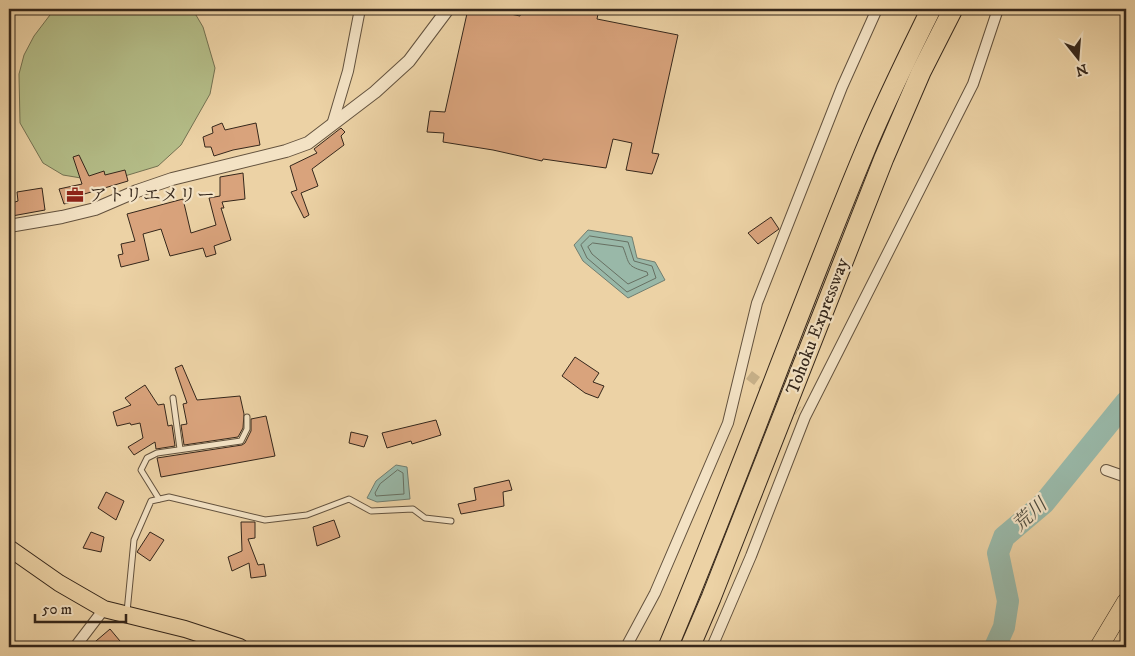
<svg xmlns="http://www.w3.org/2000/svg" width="1135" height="656" viewBox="0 0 1135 656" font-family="'IM FELL DW Pica','Noto Serif JP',serif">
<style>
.green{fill:#b4bd88;stroke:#747252}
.water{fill:#99b8a8;stroke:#717e70}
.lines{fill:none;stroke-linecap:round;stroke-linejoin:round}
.shore{stroke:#677062;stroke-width:1}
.river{stroke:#99b8a8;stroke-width:22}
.building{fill:#d9a37c;stroke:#35271b}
.minor-tunnel{stroke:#c7b089;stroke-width:10;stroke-dasharray:10 5;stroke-linecap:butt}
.service-casing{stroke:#63523e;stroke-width:7}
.minor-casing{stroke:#63523e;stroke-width:12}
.tertiary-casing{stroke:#63523e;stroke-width:14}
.primary-casing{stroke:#35271b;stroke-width:18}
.trunk-casing{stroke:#35271b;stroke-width:19}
.motorway-casing{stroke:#35271b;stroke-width:21}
.service{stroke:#f3e2c4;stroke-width:5}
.minor{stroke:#f3e2c4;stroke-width:10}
.tertiary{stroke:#f3e2c4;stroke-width:12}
.primary{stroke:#ecd2a5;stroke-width:16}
.trunk{stroke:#ecd2a5;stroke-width:18}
.motorway{stroke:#ecd2a5;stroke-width:19}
.labels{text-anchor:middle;stroke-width:4.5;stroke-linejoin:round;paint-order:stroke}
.poi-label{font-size:18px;fill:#35271b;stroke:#f3e2c4;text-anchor:start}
.street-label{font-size:18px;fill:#35271b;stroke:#f3e2c4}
.water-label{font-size:19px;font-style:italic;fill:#4e4b3e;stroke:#f3e2c4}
</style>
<rect width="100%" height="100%" fill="#ecd2a5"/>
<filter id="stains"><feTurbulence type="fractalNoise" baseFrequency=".004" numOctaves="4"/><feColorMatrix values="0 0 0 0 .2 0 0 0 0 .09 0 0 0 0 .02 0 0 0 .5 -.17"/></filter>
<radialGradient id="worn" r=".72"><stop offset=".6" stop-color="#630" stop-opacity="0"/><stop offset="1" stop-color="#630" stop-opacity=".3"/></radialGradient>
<path class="green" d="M57 9H192L193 10 203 27 215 68 210 94 181 145 158 166 105 182 63 175 43 163 20 123 19 74 24 55 34 36 53 11Z"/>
<g class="water">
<path d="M588 230 632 237 637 258 655 262 665 280 628 298 583 261 574 245Z"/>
<path d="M396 465 407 467 410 499 377 502 367 498 376 481Z"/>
</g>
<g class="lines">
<g class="shore">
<path d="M590 236 628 242 634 261 652 266 656 278 627 292 587 258 581 245Z"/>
<path d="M593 243 623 247C630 265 626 266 647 272L648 275 628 284 592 254 588 247Z"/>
<path d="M398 470 403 473 404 494 376 496 375 493 380 484Z"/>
</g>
<path class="river" d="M995 647 1004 627 1008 601 998 553 1004 537 1044 503 1126 402"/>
</g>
<g class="building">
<path d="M468 9H487L520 16 521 9H599L597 19 678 35 652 153 659 154 652 174 626 170 632 143 613 139 606 168 543 159 542 161 493 150 443 142 444 133 427 132 430 111 445 112Z"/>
<path d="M222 123 225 130 256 123 260 145 233 150 214 156 211 147H205L203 137 213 133 212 127Z"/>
<path d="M341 128 345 132 341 136 344 145 312 169 318 186 301 193 309 215 304 218 291 192 297 190 290 166 317 153 314 149Z"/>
<path d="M79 155 89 176 104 171 105 175 125 170 128 181 81 195 82 199 64 204 59 189 82 184 73 157Z"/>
<path d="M243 173 245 199 222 202 224 208H221L231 240 214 246 216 254 206 257 203 248 170 256 161 229 143 234 149 260 121 267 118 255 123 254 121 244 135 241 127 214 183 199 191 233 216 225 209 198 220 196V177Z"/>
<path d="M42 188 45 210 12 216 9 204 18 201 17 192Z"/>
<path d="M771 217 779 229 758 244 748 233Z"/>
<path d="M575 357 599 373 593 382 604 386 598 398 585 393 562 376Z"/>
<path d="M182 365 197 400 240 396 244 414 243 428 238 437 184 445 181 425 187 424 183 404 187 403 175 368Z"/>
<path d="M145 385 158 405 164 404 168 426 172 425 175 446 156 449 155 442 134 455 128 447 143 438 140 423 131 425 130 423 117 426 113 412 131 405 125 398Z"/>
<path d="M266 416 275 456 161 477 157 458 242 445 245 443 251 431V419Z"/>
<path d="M436 420 441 435 412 444 411 441 387 448 382 433Z"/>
<path d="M351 432 368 436 364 447 349 443Z"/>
<path d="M509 480 512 490 503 492 504 506 461 514 458 504 476 500 474 488Z"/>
<path d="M106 492 124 501 116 520 98 508Z"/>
<path d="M334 520 340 537 317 546 313 527Z"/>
<path d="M241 522H255V538L248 539 258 565 264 564 266 576 251 578 249 563 232 571 228 557 242 551Z"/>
<path d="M91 532 104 537 101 552 83 548Z"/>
<path d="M150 532 164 540 150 561 137 552Z"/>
<path d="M110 629 120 641 114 647H89Z"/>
</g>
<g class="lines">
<path class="minor-tunnel" d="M749 375 798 411"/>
<g class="service-casing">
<g id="service">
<path d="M173 398 180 449"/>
<path d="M159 499 141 470 147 458 157 453 241 441 247 429V417"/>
<path d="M127 612 134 540 151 501 169 497 265 520 307 515 349 499 371 511 413 509 425 518 451 521"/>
</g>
</g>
<g class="minor-casing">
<g id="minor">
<path d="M332 125 348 71 360 9"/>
<path d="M1106 470 1126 477"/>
<path d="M75 647 104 609"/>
<path d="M626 647 655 593 728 423 757 303 842 87 877 9"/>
<path d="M712 647 751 556 805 417 973 84 998 9"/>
</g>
</g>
<g class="tertiary-casing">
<path id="tertiary" d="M9 226 62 217 95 209 137 191 172 179 286 151 308 143 375 92 409 61 448 9"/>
</g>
<g class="primary-casing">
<path id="primary" d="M9 548 59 583 104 609 185 629 240 647"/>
</g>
<g class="trunk-casing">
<path id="trunk" d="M1099 647 1126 602"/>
</g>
<g class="motorway-casing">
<g id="motorway">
<path d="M668 647C737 484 796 316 864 153 884 104 908 56 931 9"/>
<path d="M690 647 711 598 884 158 921 72 953 9"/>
</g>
</g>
<use href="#service" class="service"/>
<use href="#minor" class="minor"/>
<use href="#tertiary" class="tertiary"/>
<use href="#primary" class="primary"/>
<use href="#trunk" class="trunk"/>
<use href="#motorway" class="motorway"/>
</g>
<defs>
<g id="office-bare" transform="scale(1.35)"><path d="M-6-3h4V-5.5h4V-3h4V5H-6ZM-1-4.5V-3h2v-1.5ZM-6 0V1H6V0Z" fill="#8f2418" stroke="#f3e2c4" stroke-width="2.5" paint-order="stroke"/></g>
</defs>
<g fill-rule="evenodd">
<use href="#office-bare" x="75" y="195"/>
</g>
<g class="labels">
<g class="poi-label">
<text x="89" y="201">アトリエメリー</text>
</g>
<g class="street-label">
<text transform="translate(817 326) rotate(-69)" y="6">Tohoku Expressway</text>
</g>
<g class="water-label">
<text transform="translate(1029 514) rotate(-42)" y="7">荒川</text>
</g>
</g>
<rect width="1135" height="656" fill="none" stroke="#ecd2a5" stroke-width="30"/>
<rect x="10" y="10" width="1115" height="636" fill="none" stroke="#35271b" stroke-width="2.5"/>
<rect x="15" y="15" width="1105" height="626" fill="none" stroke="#35271b"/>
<g transform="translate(1078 58) rotate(163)" stroke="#f3e2c4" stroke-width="4" paint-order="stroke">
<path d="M0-4L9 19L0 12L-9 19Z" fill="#35271b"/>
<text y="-8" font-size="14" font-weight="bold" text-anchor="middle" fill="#35271b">N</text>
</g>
<path d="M35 614v8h91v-8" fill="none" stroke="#35271b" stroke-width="2.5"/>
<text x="42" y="614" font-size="15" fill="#35271b" stroke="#f3e2c4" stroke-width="4" paint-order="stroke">50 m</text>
<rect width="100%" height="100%" filter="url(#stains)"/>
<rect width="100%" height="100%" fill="url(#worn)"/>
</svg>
